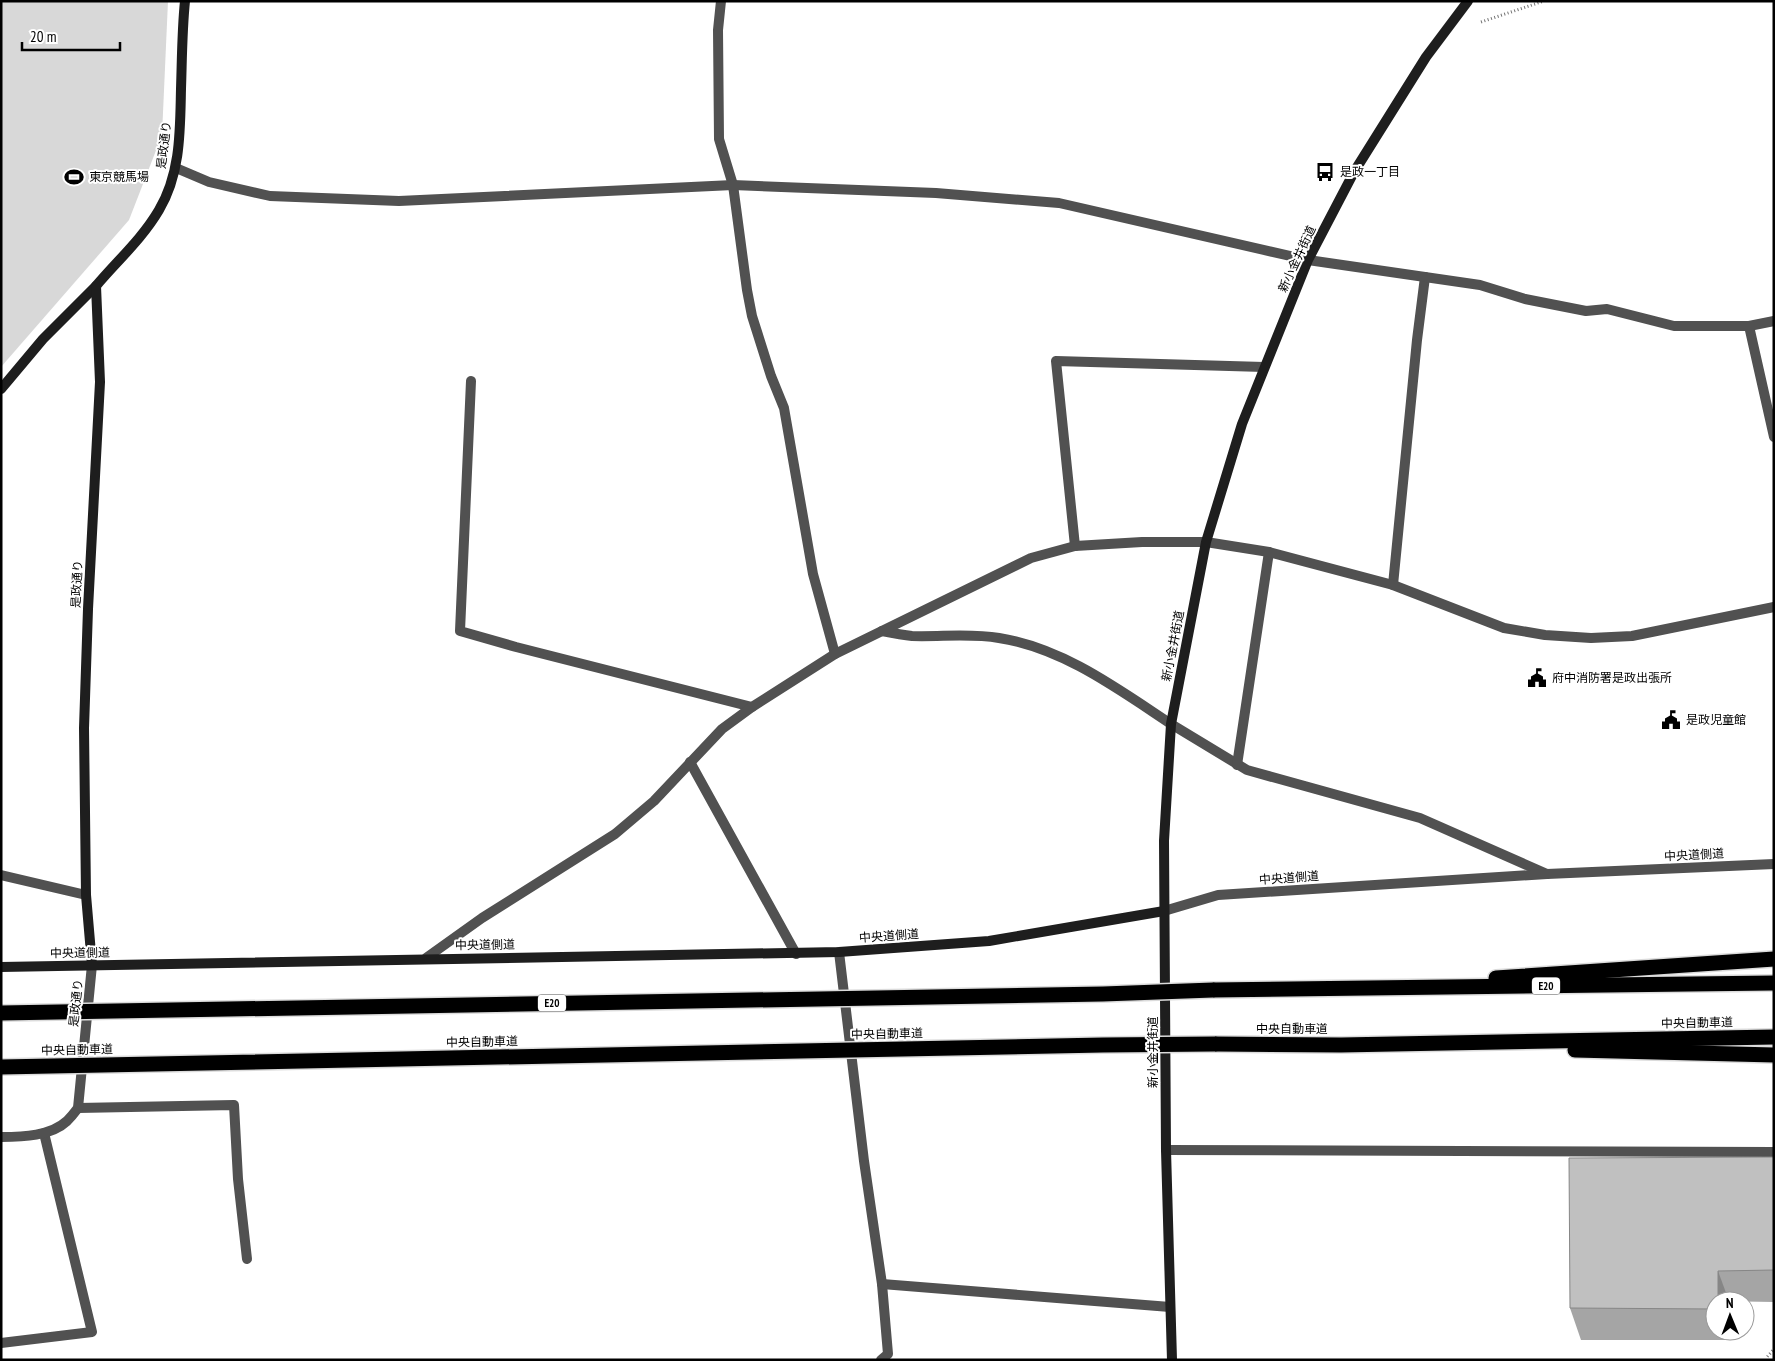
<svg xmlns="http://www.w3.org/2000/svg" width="1775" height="1361" viewBox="0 0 1775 1361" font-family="'PT Sans Narrow','Noto Sans JP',sans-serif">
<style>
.green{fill:#d8d8d8}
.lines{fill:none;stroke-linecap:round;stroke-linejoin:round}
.highway-casing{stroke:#dbdbdb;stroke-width:18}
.path{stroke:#737373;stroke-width:3;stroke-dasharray:1 2.5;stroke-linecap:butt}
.lane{stroke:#515151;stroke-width:10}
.street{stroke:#515151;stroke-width:10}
.secondary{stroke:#1e1e1e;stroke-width:10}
.highway{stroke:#000;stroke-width:15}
.highway-bridge-casing{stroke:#dbdbdb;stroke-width:18;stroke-linecap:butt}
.highway-bridge{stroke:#000;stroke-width:15}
.wall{fill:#a5a5a5}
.shaded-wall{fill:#868686}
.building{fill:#c0c0c0;stroke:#868686}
.labels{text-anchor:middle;stroke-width:4;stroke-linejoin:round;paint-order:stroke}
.shield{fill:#fff;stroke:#4c4c4c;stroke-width:1}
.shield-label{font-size:11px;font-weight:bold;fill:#000}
.street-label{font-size:12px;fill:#000;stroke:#fff}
.poi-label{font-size:12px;fill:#000;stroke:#fff;text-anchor:start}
</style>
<rect width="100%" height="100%" fill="#fff"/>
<path class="green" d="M1 1H168L162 135 129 220 1 367Z"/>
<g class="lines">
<g class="highway-casing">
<g id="highway">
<path d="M1496 978 1774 959"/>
<path d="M1213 990 1774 983"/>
<path d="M1215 1044 1341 1045 1774 1037"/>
<path d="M1575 1050 1774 1055"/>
</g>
</g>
<g class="path">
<path d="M1481 22 1544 1"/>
<path d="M1767 1360V1357L1774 1349"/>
</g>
<g class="lane">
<path d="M1749 326 1774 437"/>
<path d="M471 381 460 631 516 647 752 707"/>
<path d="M1075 546 1056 361 1264 367"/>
<path d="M1393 585 1417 340 1425 277"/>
<path d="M1171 724 1247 770 1420 818 1547 874"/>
<path d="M690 762 796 954"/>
<path d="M1237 765 1269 552"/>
<path d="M78 1108 234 1105 238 1179 247 1259"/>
<path d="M1 1343 92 1332 44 1133"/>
</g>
<g class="street">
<path d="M721 1 718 30 719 139 733 185 747 290 752 316 771 376 784 408 813 574 835 654"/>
<path d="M176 168 209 182 270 196 399 201 733 185 936 193 1059 203 1308 260 1480 285 1525 299 1586 311 1607 309 1674 326H1749L1774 321"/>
<path d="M882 631C892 633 902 635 912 636 941 637 970 633 999 638 1063 648 1118 689 1171 724"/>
<path d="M1 875 86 895"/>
<path d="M1164 911 1218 895 1547 874 1774 864"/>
<path d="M839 952 864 1161 882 1284 888 1354 881 1360"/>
<path d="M426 958 482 918 615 834 654 801 722 729 752 707 835 654 1031 558 1075 546 1142 542H1206L1269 552 1393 585 1504 628 1545 635 1591 638 1632 636 1774 607"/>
<path d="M1 1137C23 1137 51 1136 67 1121 71 1117 75 1112 78 1108L92 965"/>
<path d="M1166 1150 1774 1152"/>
<path d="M882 1284 1170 1307"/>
</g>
<g class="secondary">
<path d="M1 389 43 339 96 286"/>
<path d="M92 965 86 895 84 728 88 609 100 382 96 286C117 261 142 239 159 210 181 173 180 130 181 89 182 59 182 30 185 1"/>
<path d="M1 967 839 952 989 941 1164 911"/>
<path d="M1172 1360 1166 1150 1164 841 1171 724 1206 542 1242 424 1308 260 1354 172 1426 57 1468 1"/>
</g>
<use href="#highway" class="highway"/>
<g class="highway-bridge-casing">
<g id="highway-bridge">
<path d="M1 1013 1103 994 1213 990"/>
<path d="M1 1067 1103 1045 1215 1044"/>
</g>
</g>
<use href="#highway-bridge" class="highway-bridge"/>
</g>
<path class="wall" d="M1774 1157V1302L1715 1301V1331H1729V1340H1581L1570 1308Z"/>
<g class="shaded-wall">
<path d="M1718 1271 1729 1301H1718Z"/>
<path d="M1726 1331H1729V1340Z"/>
</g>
<path class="building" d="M1774 1157V1270L1718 1271V1301H1715V1309L1570 1308 1569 1158Z"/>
<defs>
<g id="bus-bare" transform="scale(1.5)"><path d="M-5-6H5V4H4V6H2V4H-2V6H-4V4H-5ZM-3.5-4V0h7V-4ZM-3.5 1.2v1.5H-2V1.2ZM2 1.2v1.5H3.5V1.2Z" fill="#000" stroke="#fff" stroke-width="2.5" paint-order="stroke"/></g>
<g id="stadium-bare" transform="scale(1.5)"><path d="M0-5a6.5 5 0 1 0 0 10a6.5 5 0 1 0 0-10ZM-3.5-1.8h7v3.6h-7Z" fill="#000" stroke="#fff" stroke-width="2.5" paint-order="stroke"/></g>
<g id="civic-bare" transform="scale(1.5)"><path d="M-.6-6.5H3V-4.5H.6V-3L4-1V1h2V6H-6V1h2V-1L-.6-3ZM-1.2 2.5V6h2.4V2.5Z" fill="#000" stroke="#fff" stroke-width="2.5" paint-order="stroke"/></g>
</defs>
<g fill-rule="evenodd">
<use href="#bus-bare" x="1325" y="172"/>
<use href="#stadium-bare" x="74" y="177"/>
<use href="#civic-bare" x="1537" y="678"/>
<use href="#civic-bare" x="1671" y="720"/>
</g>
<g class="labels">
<g class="shield">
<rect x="1532" y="977.5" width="28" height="17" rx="4"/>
<rect x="538" y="994.5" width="28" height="17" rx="4"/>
</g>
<g class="shield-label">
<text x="1546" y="990">E20</text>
<text x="552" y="1007">E20</text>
</g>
<g class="street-label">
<text transform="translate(164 145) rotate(-83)" y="4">是政通り</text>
<text transform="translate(1297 259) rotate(-65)" y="4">新小金井街道</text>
<text transform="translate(77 584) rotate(-87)" y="4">是政通り</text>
<text transform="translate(1173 646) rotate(-79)" y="4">新小金井街道</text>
<text transform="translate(1694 855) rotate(-3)" y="4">中央道側道</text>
<text transform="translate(1289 878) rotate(-4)" y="4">中央道側道</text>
<text transform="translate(889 936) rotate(-4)" y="4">中央道側道</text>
<text transform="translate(485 945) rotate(-1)" y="4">中央道側道</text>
<text transform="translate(80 953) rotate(-1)" y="4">中央道側道</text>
<text transform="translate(76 1003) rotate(-84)" y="4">是政通り</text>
<text transform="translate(1697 1023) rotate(-1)" y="4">中央自動車道</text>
<text x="1292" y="1033">中央自動車道</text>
<text transform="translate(887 1034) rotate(-1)" y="4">中央自動車道</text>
<text transform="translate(482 1042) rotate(-1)" y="4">中央自動車道</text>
<text transform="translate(77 1050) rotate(-1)" y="4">中央自動車道</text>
<text transform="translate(1153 1052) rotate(-90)" y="4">新小金井街道</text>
</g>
<g class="poi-label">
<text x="1340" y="176">是政一丁目</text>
<text x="89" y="181">東京競馬場</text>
<text x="1552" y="682">府中消防署是政出張所</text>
<text x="1686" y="724">是政児童館</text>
</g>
</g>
<rect width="1775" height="1361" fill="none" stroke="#000000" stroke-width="5"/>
<g transform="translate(1730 1316) rotate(359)"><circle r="24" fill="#ffffff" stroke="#999999"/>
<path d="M0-4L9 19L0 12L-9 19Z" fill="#000000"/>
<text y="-8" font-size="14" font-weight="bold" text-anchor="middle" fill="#000000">N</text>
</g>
<path d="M22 42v8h98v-8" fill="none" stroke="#000000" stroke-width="2.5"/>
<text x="30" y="42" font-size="15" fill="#000000" stroke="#ffffff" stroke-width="4" paint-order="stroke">20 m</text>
</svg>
